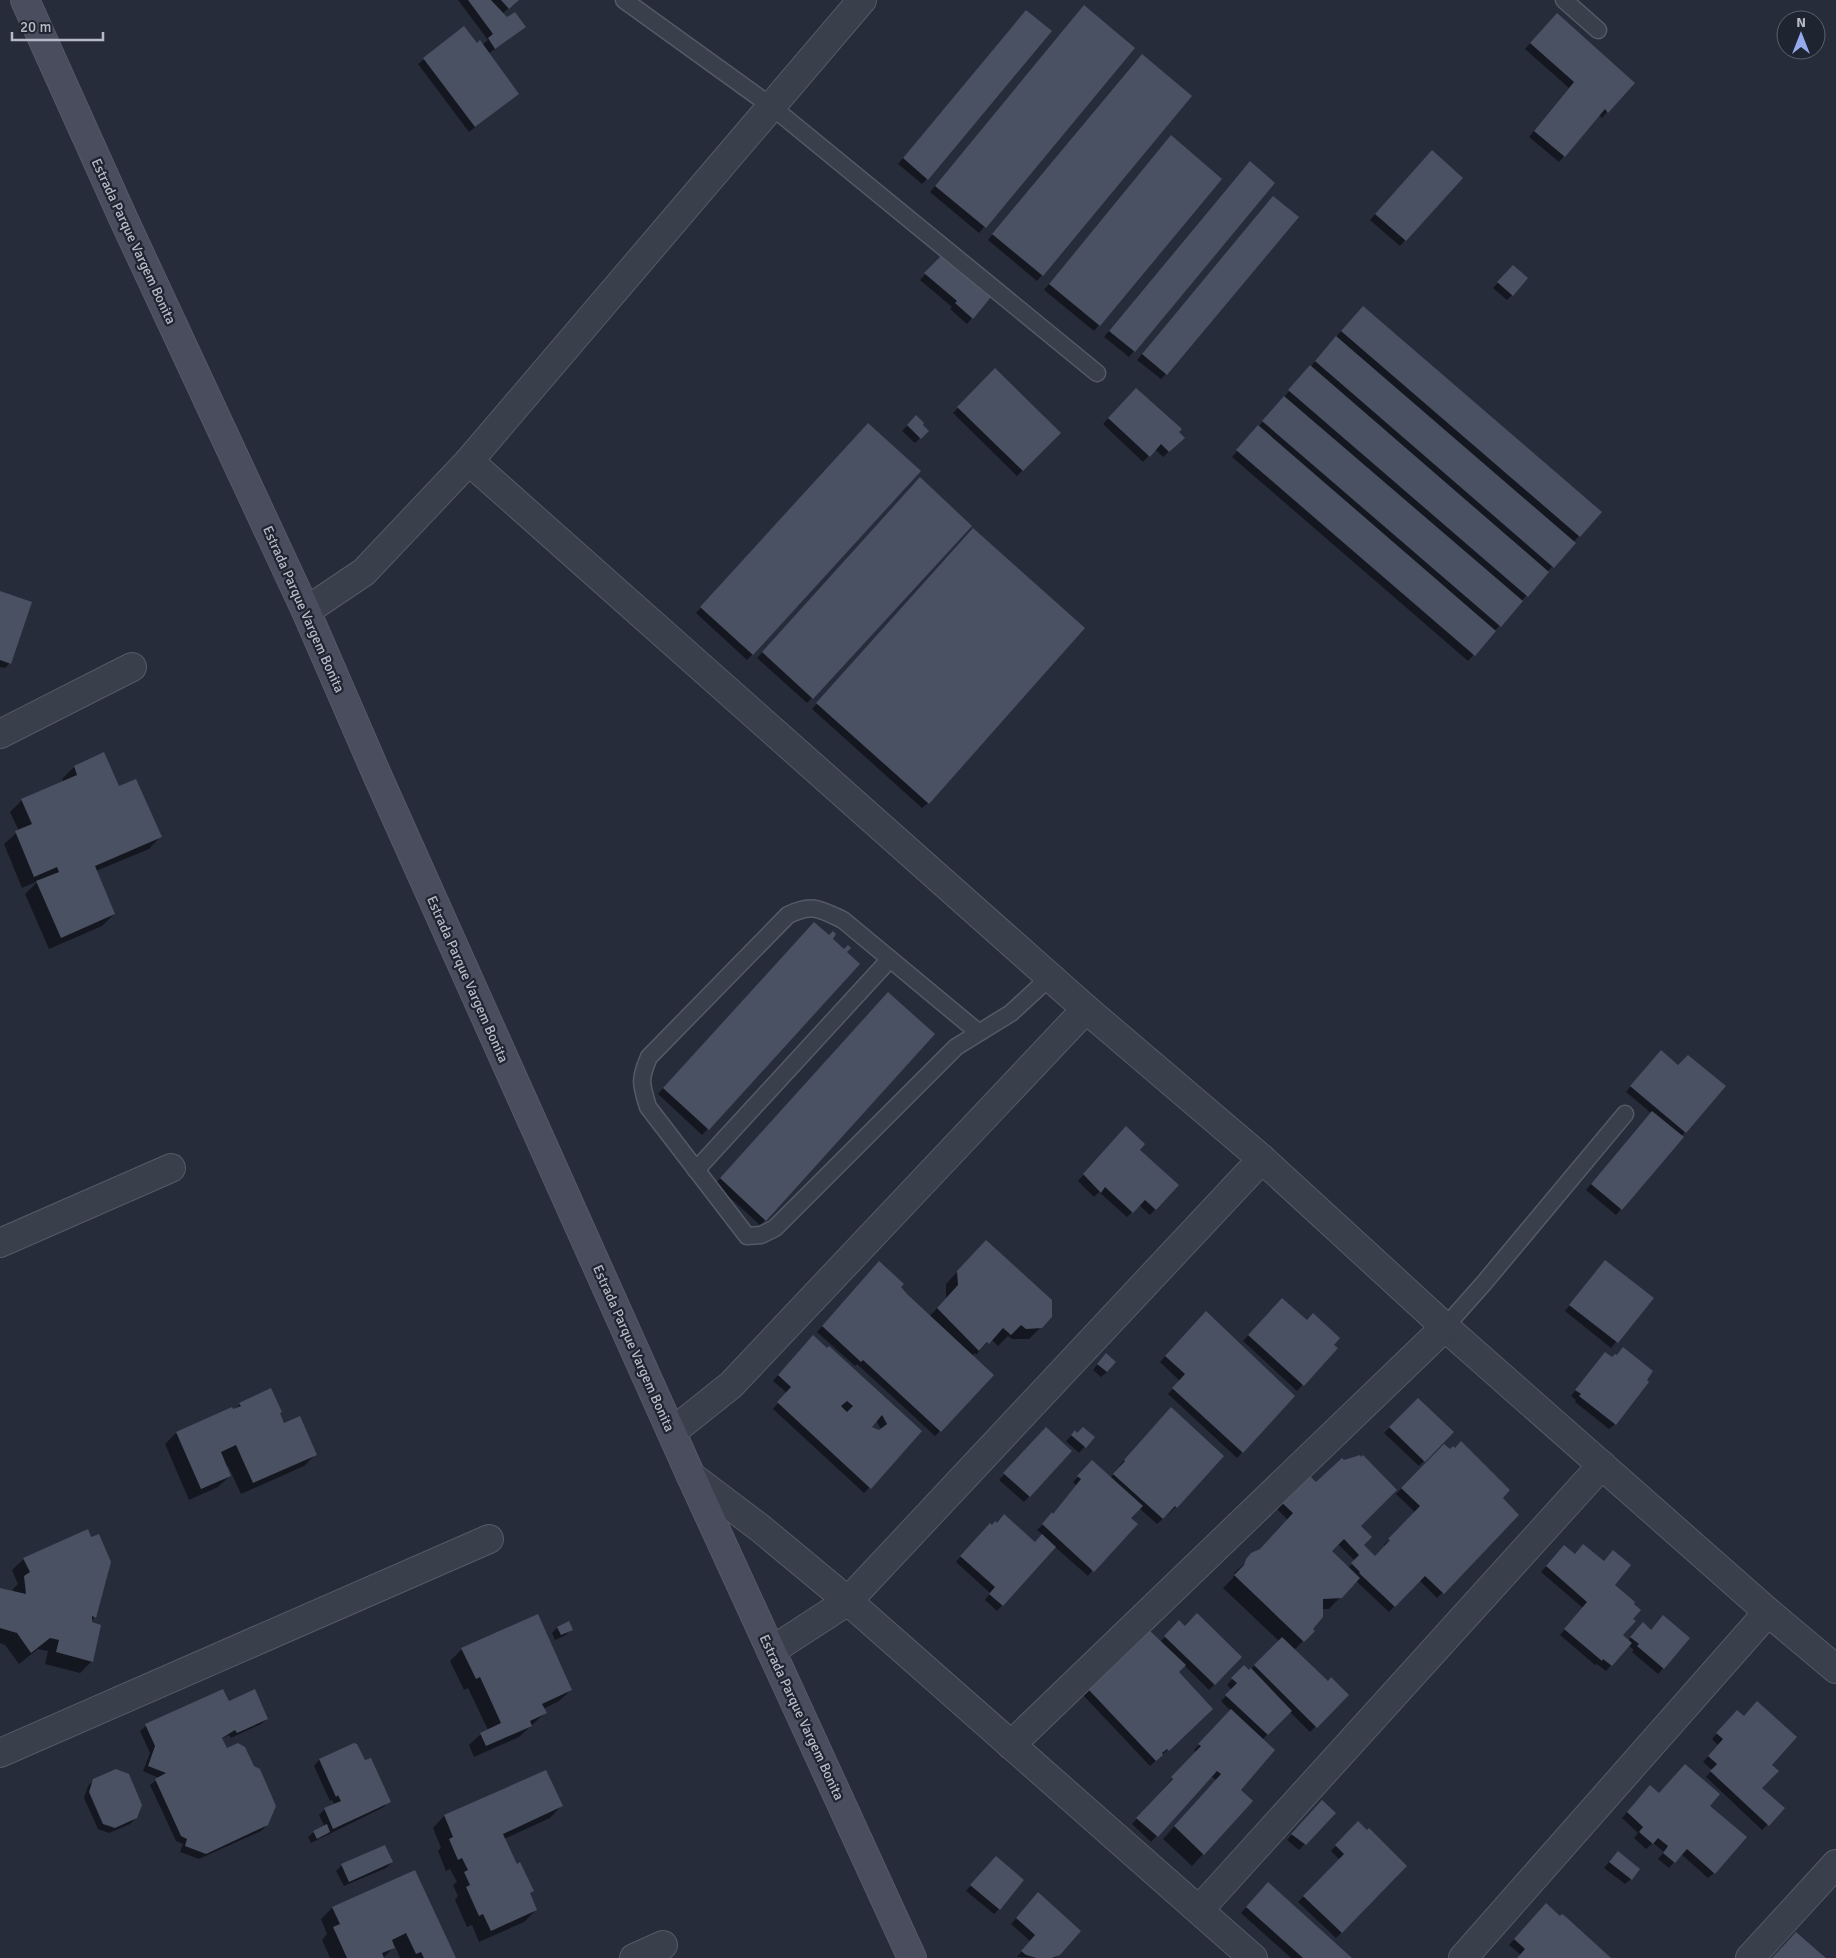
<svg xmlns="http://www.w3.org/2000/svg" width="1836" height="1958" viewBox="0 0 1836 1958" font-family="Signika,sans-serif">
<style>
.shadow{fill:#0007;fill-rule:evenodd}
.building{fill:#4a5162;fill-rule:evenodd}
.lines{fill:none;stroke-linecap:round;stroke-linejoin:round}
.service-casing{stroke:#555a67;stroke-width:19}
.minor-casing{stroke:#555a67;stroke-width:30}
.secondary-casing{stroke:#555a67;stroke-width:30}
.service{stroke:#3a3f4c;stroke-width:16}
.minor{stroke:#3a3f4c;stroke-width:28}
.secondary{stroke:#494d5e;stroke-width:28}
.labels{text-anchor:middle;stroke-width:4.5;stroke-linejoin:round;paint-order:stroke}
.street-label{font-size:14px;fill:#b6bac7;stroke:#1f2431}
</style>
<rect width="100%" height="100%" fill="#272c3b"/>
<g class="shadow">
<path d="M458 0H518L502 14 506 19 524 27 488 54 518 94 469 132 418 64 464 28 477 44 482 45 488 40Z"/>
<path d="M1079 13 1134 48 979 233 930 192Z"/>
<path d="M1021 17 927 179 922 184 898 164Z"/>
<path d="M1551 20 1633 83 1602 118 1599 115 1559 162 1529 137 1569 88 1525 49Z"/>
<path d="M1136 61 1190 96 1037 281 988 240Z"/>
<path d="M1166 142 1099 325 1094 331 1044 290Z"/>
<path d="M1427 157 1461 178 1400 246 1370 220Z"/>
<path d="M1244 168 1134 351 1129 357 1104 337Z"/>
<path d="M1268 203 1166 374 1161 379 1137 360Z"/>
<path d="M948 250 969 281 989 297 967 324 950 309 952 307 920 280Z"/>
<path d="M1508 272 1512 295 1507 300 1493 288Z"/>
<path d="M1357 313 1579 536 1468 661 1232 457Z"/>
<path d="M995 370 1060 433 1017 476 953 413Z"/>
<path d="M1136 389 1177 432 1178 443 1163 457 1155 449 1143 462 1103 424Z"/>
<path d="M916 417 927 431 915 443 902 431Z"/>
<path d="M863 430 753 654 747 660 696 613Z"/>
<path d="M914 484 812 698 807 703 757 658Z"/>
<path d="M968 535 928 803 922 808 812 709Z"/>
<path d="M0 593 10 663 5 668 0 667Z"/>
<path d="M103 754 118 788 160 837 149 849 96 871 114 914 102 926 49 949 25 894 38 881 22 888 4 844 19 831 10 812 22 800 64 782 62 779 74 767Z"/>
<path d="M808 929 828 937 858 964 702 1135 658 1094Z"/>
<path d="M883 999 765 1220 760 1225 715 1184Z"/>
<path d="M1655 1057 1685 1132 1616 1215 1586 1190 1651 1113 1626 1092Z"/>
<path d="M1121 1133 1177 1185 1150 1215 1139 1205 1127 1217 1099 1192 1094 1197 1078 1181Z"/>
<path d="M974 1254 1041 1327 1029 1339H1012L1008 1336 998 1346 991 1339 976 1355 975 1353 972 1356 940 1431 935 1436 857 1364 855 1366 817 1332 874 1268 899 1287 929 1317 946 1298V1284Z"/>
<path d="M1600 1267 1652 1298 1611 1348 1565 1311Z"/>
<path d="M1276 1305 1336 1349 1297 1391 1243 1341Z"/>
<path d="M1200 1319 1294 1396 1237 1458 1168 1394 1180 1381 1160 1362Z"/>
<path d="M807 1342 921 1431 864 1493 773 1409 787 1393 773 1381ZM876 1420 881 1429 879 1431 870 1427Z"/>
<path d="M1600 1359 1615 1424 1609 1429 1575 1402 1576 1400 1571 1396Z"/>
<path d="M1101 1360 1107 1372 1101 1377 1093 1370Z"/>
<path d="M1418 1399 1452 1432 1419 1466 1384 1433Z"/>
<path d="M240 1404 279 1414 283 1424 316 1454 304 1466 241 1494 228 1466 226 1467 230 1476 218 1487 189 1500 165 1444 176 1433 234 1410Z"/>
<path d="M1166 1414 1222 1456 1176 1507 1157 1524 1139 1508 1129 1518 1088 1576 1055 1547 997 1611 985 1600 990 1593 956 1562 984 1530 1035 1543 1043 1535 1037 1530 1053 1515 1077 1486 1073 1482 1092 1462 1110 1478 1121 1467 1119 1466Z"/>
<path d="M1075 1432 1077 1434 1093 1437 1079 1453 1066 1441Z"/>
<path d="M1040 1434 1070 1451 1024 1502 999 1480Z"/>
<path d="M1444 1446 1518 1515 1437 1598 1419 1580 1389 1612 1356 1581 1329 1609H1322L1311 1629 1313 1631 1294 1650 1328 1683 1347 1695 1310 1732 1289 1711 1262 1740 1239 1790 1203 1854 1192 1866 1163 1839 1216 1780 1211 1776 1151 1842 1132 1824 1196 1752 1194 1750 1231 1711 1221 1701 1232 1690 1227 1685 1244 1666 1249 1671 1279 1641 1223 1588 1233 1578 1235 1572 1258 1552 1288 1520 1275 1507 1308 1475 1359 1526 1362 1545 1374 1558 1385 1547 1384 1545 1416 1513 1396 1494ZM1338 1544 1355 1561 1348 1568 1330 1551Z"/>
<path d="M1559 1552 1613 1586 1622 1635 1628 1641 1637 1630 1663 1668 1658 1674 1632 1652 1634 1650 1628 1645 1606 1671 1597 1664 1595 1665 1560 1635 1583 1608 1541 1572Z"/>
<path d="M24 1559 95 1617 90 1622 92 1661 80 1673 45 1664 48 1651 38 1649 19 1664 5 1645 0 1643V1589L14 1592 13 1589 18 1584 12 1570Z"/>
<path d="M1179 1622 1184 1628 1240 1657 1209 1690 1184 1665 1177 1672 1211 1709 1150 1766 1083 1695 1149 1632 1160 1642Z"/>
<path d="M557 1628 571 1629 566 1635 555 1640 552 1633Z"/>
<path d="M462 1649 571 1690 559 1701 543 1709 545 1713 519 1737 474 1757 469 1745 481 1734 488 1730 468 1688 464 1690 450 1661Z"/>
<path d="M228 1703 267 1719 261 1724 231 1738 229 1735 221 1739 267 1825 261 1831 199 1859 180 1852 183 1844 176 1841 150 1785 159 1778 143 1771 150 1753 140 1731 146 1726Z"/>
<path d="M1737 1711 1761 1788 1783 1808 1762 1830 1706 1777 1712 1770 1703 1762 1718 1745 1712 1739Z"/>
<path d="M354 1744 389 1801 384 1807 311 1843 308 1837 314 1832 325 1827 319 1815 325 1809 335 1805 332 1800 330 1801 314 1766 319 1760Z"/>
<path d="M545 1771 561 1806 550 1818 504 1839 536 1910 524 1922 479 1942 472 1925 467 1927 455 1900 458 1896 453 1885 457 1882 450 1869 446 1871 438 1851 441 1848 433 1828 444 1816Z"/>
<path d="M94 1780 136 1818 130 1824 109 1833 98 1829 84 1798 88 1786Z"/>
<path d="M1645 1792 1708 1806 1714 1873 1708 1878 1681 1854 1669 1868 1658 1859 1664 1852 1653 1843 1646 1849 1634 1838 1638 1833 1622 1818Z"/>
<path d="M1317 1807 1334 1813 1299 1850 1287 1840Z"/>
<path d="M1358 1823 1406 1866 1336 1938 1298 1902 1340 1860 1331 1851Z"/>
<path d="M1612 1858 1631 1879 1625 1884 1604 1868Z"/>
<path d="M392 1862 386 1868 344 1886 336 1871 342 1865Z"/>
<path d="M990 1863 999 1909 994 1914 966 1891Z"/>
<path d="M414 1871 455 1958H400L395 1946 383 1958H330L322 1940 327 1934 321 1919 332 1908Z"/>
<path d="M1263 1889 1350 1958H1291L1241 1913Z"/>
<path d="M1033 1900 1059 1954 1055 1958 1017 1957 1030 1941 1011 1924Z"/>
<path d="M1541 1910 1609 1958H1518L1521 1955 1509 1945Z"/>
</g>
<g class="building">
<path d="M468 0H491L507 17 515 12 526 27 495 49 488 38 493 34Z"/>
<path d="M501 0H519L509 9Z"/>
<path d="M1084 5 1135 48 986 228 935 186Z"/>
<path d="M1026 10 1052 31 928 180 903 158Z"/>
<path d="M1557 13 1635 83 1608 113 1605 109 1565 157 1534 131 1574 82 1530 43Z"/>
<path d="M464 26 477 43 480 40 519 94 475 127 423 58Z"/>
<path d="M1142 54 1192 96 1043 276 992 234Z"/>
<path d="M1171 135 1222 179 1100 326 1049 284Z"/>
<path d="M1432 150 1463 178 1406 241 1375 214Z"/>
<path d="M1250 161 1275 183 1135 352 1109 331Z"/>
<path d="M1273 196 1299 217 1167 375 1142 354Z"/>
<path d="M948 249 976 274 971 280 991 297 973 319 955 303 957 301 924 273Z"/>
<path d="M1513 265 1528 278 1513 296 1497 282Z"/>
<path d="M1363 306 1602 512 1580 537 1341 331Z"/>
<path d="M1336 336 1576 543 1554 568 1315 361Z"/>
<path d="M1310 365 1549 572 1528 597 1288 390Z"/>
<path d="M995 368 1061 433 1023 471 957 407Z"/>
<path d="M1136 388 1182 429 1179 432 1185 438 1169 452 1161 444 1150 457 1108 418Z"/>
<path d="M1284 396 1523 601 1501 627 1262 421Z"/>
<path d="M916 415 924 423 923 425 929 431 921 439 907 425Z"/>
<path d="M868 423 921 471 753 655 700 607Z"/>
<path d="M1258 425 1496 631 1475 656 1236 450Z"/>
<path d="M920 477 972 526 813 699 762 652Z"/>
<path d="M973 528 1085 628 929 804 816 703Z"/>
<path d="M0 591 32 602 11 664 0 660Z"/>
<path d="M104 752 119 786 136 779 162 837 95 866 115 914 61 938 36 881 59 872 57 867 34 877 15 831 32 824 21 799 77 775 74 766Z"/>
<path d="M814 922 829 935 833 931 836 934 833 939 844 949 848 945 851 948 847 952 860 964 709 1130 663 1088Z"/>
<path d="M888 992 935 1034 766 1221 720 1178Z"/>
<path d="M1661 1050 1678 1065 1688 1055 1726 1086 1686 1133 1630 1086Z"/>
<path d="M1652 1111 1684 1137 1622 1210 1591 1184Z"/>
<path d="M1126 1126 1145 1144 1140 1150 1179 1185 1156 1210 1145 1200 1133 1213 1105 1187 1101 1193 1083 1174Z"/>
<path d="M986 1240 1052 1300V1317L1042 1328 1026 1329 1021 1325 1011 1335 1003 1328 989 1344 987 1342 979 1351 937 1308 958 1285 957 1271Z"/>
<path d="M1605 1260 1654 1298 1618 1343 1569 1305Z"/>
<path d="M879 1261 904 1284 901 1287 907 1294 994 1375 941 1432 863 1360 861 1362 822 1326Z"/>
<path d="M1282 1298 1307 1320 1313 1313 1340 1338 1334 1345 1338 1348 1304 1386 1248 1335Z"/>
<path d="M1206 1311 1295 1396 1243 1453 1172 1388 1185 1374 1165 1356Z"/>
<path d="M813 1335 827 1348 829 1346 922 1431 871 1489 777 1402 791 1387 778 1375ZM847 1401 853 1406 847 1412 841 1406ZM882 1415 887 1424 879 1430 874 1428 872 1427Z"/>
<path d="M1623 1347 1653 1371 1647 1380 1649 1382 1616 1425 1579 1396 1581 1394 1575 1390 1605 1352 1612 1357 1615 1354 1617 1355Z"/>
<path d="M1106 1353 1116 1362 1107 1372 1097 1364Z"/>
<path d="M271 1388 282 1412 280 1413 284 1423 300 1416 317 1455 253 1483 236 1445 221 1452 231 1476 201 1489 176 1432 232 1407 233 1409 241 1406 239 1403Z"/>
<path d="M1418 1398 1454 1432 1425 1462 1389 1427Z"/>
<path d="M1171 1407 1224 1456 1177 1508 1175 1506 1163 1519 1113 1474 1125 1461 1124 1460Z"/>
<path d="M1046 1427 1072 1451 1030 1497 1003 1473Z"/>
<path d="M1083 1427 1095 1437 1086 1448 1071 1435 1075 1430 1077 1433Z"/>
<path d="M1461 1441 1510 1490 1503 1498 1519 1515 1444 1594 1425 1576 1395 1607 1359 1573 1360 1572 1351 1563 1359 1555 1344 1539 1332 1551 1360 1578 1342 1598 1323 1599V1617L1313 1629 1315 1631 1304 1642 1234 1575 1244 1565 1246 1559 1251 1553 1260 1549 1293 1513 1280 1501 1309 1475 1316 1482 1342 1458 1344 1460 1360 1455 1361 1457 1363 1455 1397 1490 1361 1526 1372 1537 1364 1545 1375 1556 1390 1540 1388 1539 1420 1506 1401 1488 1444 1444 1450 1449 1453 1446 1455 1448Z"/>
<path d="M1092 1460 1143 1506 1131 1518 1138 1524 1094 1572 1042 1524 1052 1512 1053 1514 1081 1479 1077 1476Z"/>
<path d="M1004 1514 1035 1542 1042 1534 1056 1547 1003 1606 989 1594 995 1587 960 1556 990 1523 992 1525 995 1521 997 1523Z"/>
<path d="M88 1529 91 1537 99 1534 111 1562 96 1618 92 1616V1622L101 1625 93 1662 56 1652 59 1640 50 1638 31 1653 17 1633 0 1628V1588L26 1594 24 1576 30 1572 23 1558Z"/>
<path d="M1583 1544 1604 1561 1613 1550 1631 1565 1615 1585 1635 1602 1634 1604 1641 1610 1633 1619 1636 1621 1623 1635 1632 1643 1612 1666 1603 1659 1602 1661 1564 1629 1587 1602 1546 1566 1564 1545 1575 1554Z"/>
<path d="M1197 1613 1242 1657 1215 1685 1164 1636 1179 1620 1185 1626Z"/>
<path d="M538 1614 572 1690 542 1704 547 1713 530 1721 532 1726 486 1746 480 1733 501 1723 480 1677 476 1679 461 1648Z"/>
<path d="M1663 1615 1690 1638 1664 1669 1637 1646 1639 1644 1630 1637 1643 1622 1651 1630Z"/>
<path d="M569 1621 573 1630 561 1635 557 1627Z"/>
<path d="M1149 1630 1186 1665 1179 1672 1213 1709 1169 1751 1167 1749 1162 1753 1163 1755 1156 1761 1088 1689Z"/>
<path d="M1282 1637 1328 1681 1331 1677 1349 1695 1317 1728 1254 1665Z"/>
<path d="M1244 1665 1249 1670 1251 1668 1292 1711 1268 1735 1225 1695 1237 1683 1231 1678Z"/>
<path d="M223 1689 229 1701 255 1689 268 1719 237 1733 235 1730 222 1738 227 1748 238 1743 245 1747 254 1766 260 1769 276 1806 268 1825 206 1854 185 1846 187 1839 181 1836 155 1779 166 1773 148 1766 155 1746 145 1724Z"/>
<path d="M1757 1701 1797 1737 1772 1765 1779 1771 1762 1788 1785 1808 1769 1826 1710 1771 1717 1764 1708 1756 1723 1739 1716 1733 1737 1710 1744 1716Z"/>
<path d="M1231 1709 1275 1750 1241 1790 1253 1801 1204 1855 1174 1826 1221 1774 1217 1771 1158 1837 1136 1818 1173 1779 1171 1777 1201 1746 1198 1744Z"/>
<path d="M354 1743 357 1744 365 1760 371 1758 391 1802 333 1829 324 1808 341 1801 338 1795 336 1797 319 1759Z"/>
<path d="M1685 1764 1720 1794 1710 1806 1747 1837 1715 1874 1687 1849 1675 1863 1663 1853 1668 1846 1658 1838 1653 1844 1639 1832 1643 1827 1627 1812 1650 1785 1659 1793Z"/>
<path d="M116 1769 129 1774 142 1805 137 1818 115 1828 103 1824 89 1792 93 1779Z"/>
<path d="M546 1770 563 1806 503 1834 517 1864 520 1862 534 1891 530 1893 537 1910 491 1931 483 1914 479 1916 466 1887 470 1885 464 1872 468 1870 462 1858 458 1860 449 1839 453 1837 444 1815Z"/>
<path d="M1322 1800 1336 1813 1306 1845 1291 1834Z"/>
<path d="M1358 1821 1367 1830 1369 1828 1407 1866 1342 1933 1303 1896 1344 1854 1335 1845Z"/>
<path d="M327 1824 330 1832 317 1839 313 1831Z"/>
<path d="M385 1845 393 1862 349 1882 341 1864Z"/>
<path d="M1618 1851 1640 1869 1632 1880 1609 1862Z"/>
<path d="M996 1856 1024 1880 1000 1910 970 1885Z"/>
<path d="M415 1870 456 1958H424L421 1952 416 1954 406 1933 392 1940 395 1948 382 1953 384 1958H347L333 1927 340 1924 332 1907Z"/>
<path d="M1268 1882 1352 1958H1303L1246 1907Z"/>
<path d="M1038 1892 1081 1931 1060 1955 1052 1958H1037L1026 1955 1021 1951 1035 1935 1016 1918Z"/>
<path d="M1546 1903 1560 1916 1562 1914 1566 1917 1611 1958H1517L1525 1949 1514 1939Z"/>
<path d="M1796 1932 1820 1953 1826 1958H1772Z"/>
</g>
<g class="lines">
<g class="service-casing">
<g id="service">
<path d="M624 0 771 106 1097 373"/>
<path d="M1564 0 1598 30"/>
<path d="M978 1032 843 920C820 909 812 903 788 915L649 1057C639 1080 641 1084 648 1107L747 1236 761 1235 775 1228 956 1047 1011 1013 1050 977"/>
<path d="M696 1170 890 959"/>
<path d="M1445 1327 1484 1283 1625 1114"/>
</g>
</g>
<g class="minor-casing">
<g id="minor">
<path d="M469 461 1086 1009 1262 1159 1445 1327 1768 1612 1836 1669"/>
<path d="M306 611 364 572 469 461 862 0"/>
<path d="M0 734 132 667"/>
<path d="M0 1243 171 1168"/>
<path d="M672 1432 731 1385 1086 1009"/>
<path d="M691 1476 760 1528 848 1601 1253 1958"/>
<path d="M771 1651 848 1601 1262 1159"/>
<path d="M1011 1745 1445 1327"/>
<path d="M0 1753 489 1539"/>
<path d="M1199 1910 1602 1465"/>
<path d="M634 1958 663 1945"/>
<path d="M1463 1958 1768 1612"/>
<path d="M1750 1958 1836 1864"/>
</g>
</g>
<g class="secondary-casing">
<path id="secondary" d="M25 0 124 220 306 611 378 777 691 1476 912 1958"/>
</g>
<use href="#service" class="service"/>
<use href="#minor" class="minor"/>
<use href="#secondary" class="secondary"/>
</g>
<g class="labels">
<g class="street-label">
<text transform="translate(134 241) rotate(65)" y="5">Estrada Parque Vargem Bonita</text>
<text transform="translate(304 609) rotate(66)" y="5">Estrada Parque Vargem Bonita</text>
<text transform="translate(468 979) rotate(66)" y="5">Estrada Parque Vargem Bonita</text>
<text transform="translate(634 1348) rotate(66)" y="5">Estrada Parque Vargem Bonita</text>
<text transform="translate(802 1717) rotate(65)" y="5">Estrada Parque Vargem Bonita</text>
</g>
</g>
<g transform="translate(1801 35)"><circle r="24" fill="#1f2431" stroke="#5b606d"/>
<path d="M0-4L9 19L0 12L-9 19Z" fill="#95a9ed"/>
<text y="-8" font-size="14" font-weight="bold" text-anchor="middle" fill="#b6bac7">N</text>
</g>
<path d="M12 32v8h91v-8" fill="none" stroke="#b6bac7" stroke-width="2.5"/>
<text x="20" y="32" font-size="15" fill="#b6bac7" stroke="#1f2431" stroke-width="4" paint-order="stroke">20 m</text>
</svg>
